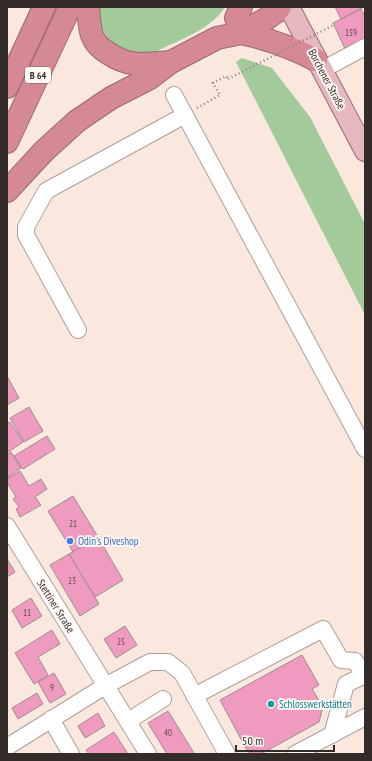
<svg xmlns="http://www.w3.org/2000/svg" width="372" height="761" viewBox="0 0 372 761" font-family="'PT Sans Narrow',sans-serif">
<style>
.green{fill:#a2ca9b}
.building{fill:#ef9abf;stroke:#9f8c93}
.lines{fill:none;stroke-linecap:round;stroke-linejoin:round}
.minor-casing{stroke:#b19f95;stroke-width:18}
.major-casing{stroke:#9c686f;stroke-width:22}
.highway-casing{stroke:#9c686f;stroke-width:24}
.path{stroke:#8e817b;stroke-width:2.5;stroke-dasharray:1 3;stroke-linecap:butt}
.minor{stroke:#fff;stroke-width:16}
.major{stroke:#e5b8bf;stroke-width:20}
.highway{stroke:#d48995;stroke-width:22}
.path-bridge{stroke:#8e817b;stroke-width:2.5;stroke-dasharray:1 3;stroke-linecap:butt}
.shop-dot{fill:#3f7fe0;stroke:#fff7f3;stroke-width:1.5}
.culture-dot{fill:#0f9aa8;stroke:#fff7f3;stroke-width:1.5}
.labels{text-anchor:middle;stroke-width:4;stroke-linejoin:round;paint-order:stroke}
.number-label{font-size:9px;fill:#63484e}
.shield{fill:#fff7f3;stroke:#716966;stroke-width:1}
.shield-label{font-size:10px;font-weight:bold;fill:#342c29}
.street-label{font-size:11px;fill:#342c29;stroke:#fff7f3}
.shop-label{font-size:11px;fill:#366cbe;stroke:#fff7f3;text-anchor:start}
.culture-label{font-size:11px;fill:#0d838f;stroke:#fff7f3;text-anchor:start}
</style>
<rect width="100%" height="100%" fill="#fae7dd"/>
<g class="green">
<path d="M97 7H225C214 26 184 39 165 47 161 49 155 53 151 53 140 53 124 50 115 44 104 37 97 19 97 7Z"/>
<path d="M242 58 272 68 310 117 365 224V315L236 62Z"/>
</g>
<g class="building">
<path d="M335 7H364L341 19Z"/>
<path d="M361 9 365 16V41L346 51 333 23Z"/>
<path d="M7 376 19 398 7 405Z"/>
<path d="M29 407 43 431 24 442 10 418Z"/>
<path d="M10 422 23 442 7 453V423Z"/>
<path d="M47 436 55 449 23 469 14 456Z"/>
<path d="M11 452 21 468 7 478V455Z"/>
<path d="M20 471 29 486 41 479 47 489 35 497 41 505 20 517 16 509 19 507 13 499 16 497 7 482V479Z"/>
<path d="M73 496 98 537 73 552 48 511Z"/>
<path d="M98 537 123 580 95 597 69 554Z"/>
<path d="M69 554 99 604 80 616 50 565Z"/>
<path d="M7 559 15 572 7 577Z"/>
<path d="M31 598 42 616 22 628 12 610Z"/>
<path d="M125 626 137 645 116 658 104 639Z"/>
<path d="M52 630 60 644 38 657 48 675 34 684 15 653Z"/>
<path d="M302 655 319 685 312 689 323 707 319 722 261 754H249L220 700Z"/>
<path d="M54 673 66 694 50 703 38 682Z"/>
<path d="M37 693 43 704 18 719 12 708Z"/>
<path d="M168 711 194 753 192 754H167L148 723Z"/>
<path d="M98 713 105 726 85 738 78 726Z"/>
<path d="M114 732 128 754H89L86 750Z"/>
</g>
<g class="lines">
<g class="minor-casing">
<g id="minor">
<path d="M322 70 365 47"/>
<path d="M174 95 365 449"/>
<path d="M78 330 26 235V227L46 191 185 115"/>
<path d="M7 526 148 754"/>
<path d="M194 696 323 629 341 660 355 661 364 675"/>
<path d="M51 719 71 754"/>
<path d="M128 721 163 699"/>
<path d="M332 735 346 684 365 675"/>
<path d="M7 747 105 686 150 662H168L182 673 227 754"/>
<path d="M295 754 365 717"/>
</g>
</g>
<g class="major-casing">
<path id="major" d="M289 7 365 151"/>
</g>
<g class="highway-casing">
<g id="highway">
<path d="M88 7C89 16 89 27 92 35 95 43 101 49 108 53 130 68 146 64 171 62"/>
<path d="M236 18 241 7"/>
<path d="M241 33C269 39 291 47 316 60"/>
<path d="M7 87 44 7"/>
<path d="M7 142 70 7"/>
<path d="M7 191 44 151 77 121 111 98 150 78 171 62 217 38 241 33 266 19 276 12 280 7"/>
</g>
</g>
<path class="path" d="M197 108 220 95 213 83 226 76 228 79"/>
<use href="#minor" class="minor"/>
<use href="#major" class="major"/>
<use href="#highway" class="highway"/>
<path class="path-bridge" d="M228 79 334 25"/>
</g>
<circle class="shop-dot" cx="70" cy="541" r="4"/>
<circle class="culture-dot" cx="271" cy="704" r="4"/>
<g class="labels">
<g class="number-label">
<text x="351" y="36">159</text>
<text x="73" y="527">21</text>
<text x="72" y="584">23</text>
<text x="27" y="616">11</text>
<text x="121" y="645">25</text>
<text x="52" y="691">9</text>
<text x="168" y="736">40</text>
</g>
<rect class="shield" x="25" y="67" width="26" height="16" rx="3"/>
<g class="shield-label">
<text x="38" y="79">B 64</text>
</g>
<g class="street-label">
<text transform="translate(327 79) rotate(62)" y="4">Borchener Straße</text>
<text transform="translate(56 606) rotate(58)" y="4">Stettiner Straße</text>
</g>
<g class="shop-label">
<text x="78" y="545">Odin's Diveshop</text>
</g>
<g class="culture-label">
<text x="279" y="708">Schlosswerkstätten</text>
</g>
</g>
<rect width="372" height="761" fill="none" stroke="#342c29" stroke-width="16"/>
<path d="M236 745v6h98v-6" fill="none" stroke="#342c29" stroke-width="2"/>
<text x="242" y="745" font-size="12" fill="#342c29" stroke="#fff7f3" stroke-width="3" paint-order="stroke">50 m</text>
</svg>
